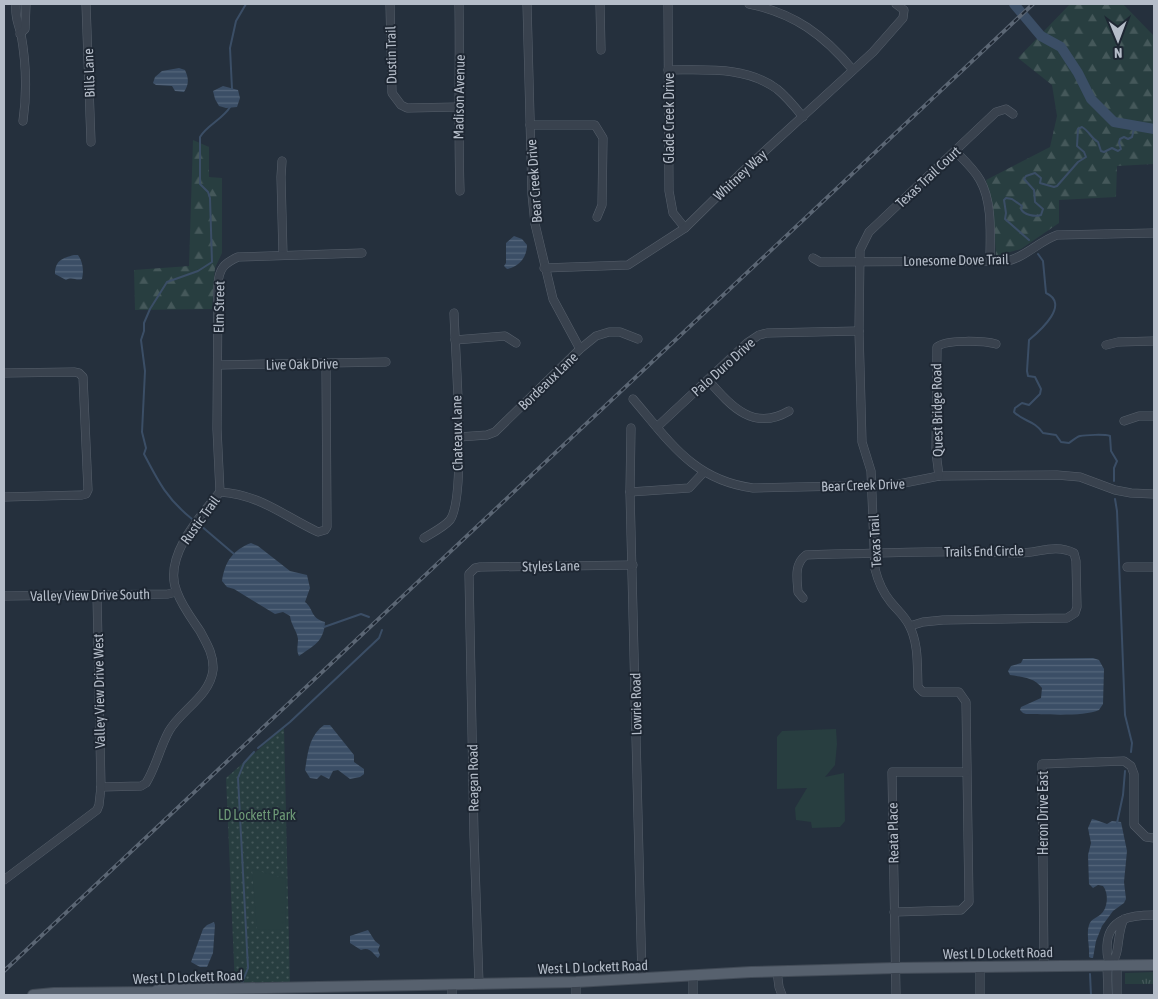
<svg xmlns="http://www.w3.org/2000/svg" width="1158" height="999" viewBox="0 0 1158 999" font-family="'Asap Condensed',sans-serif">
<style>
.grass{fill:url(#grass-tufts)}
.forest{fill:url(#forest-firs)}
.park{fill:url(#park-dots)}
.garden{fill:#283e40}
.water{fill:url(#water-rules)}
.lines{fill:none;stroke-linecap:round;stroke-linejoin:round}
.stream{stroke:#3b4e66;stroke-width:2}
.river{stroke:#3b4e66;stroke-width:10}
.minor-casing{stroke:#57606c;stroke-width:9}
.major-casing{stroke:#424b57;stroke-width:12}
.minor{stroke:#39424e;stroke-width:8}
.major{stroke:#57616e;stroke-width:10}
.rail-casing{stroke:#5b6674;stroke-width:4}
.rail{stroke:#1e2733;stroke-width:2;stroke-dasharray:5.5;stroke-linecap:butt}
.labels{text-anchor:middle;stroke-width:4;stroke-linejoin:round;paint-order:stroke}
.street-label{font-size:14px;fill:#b5bdc9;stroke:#1e2733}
.park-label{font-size:14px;fill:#6d9976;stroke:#1e2733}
</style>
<defs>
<pattern id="grass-tufts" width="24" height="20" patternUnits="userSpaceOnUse" patternTransform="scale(1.25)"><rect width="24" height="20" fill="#283e40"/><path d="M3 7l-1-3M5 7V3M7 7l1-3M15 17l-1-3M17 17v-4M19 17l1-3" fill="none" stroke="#45585a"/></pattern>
<pattern id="forest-firs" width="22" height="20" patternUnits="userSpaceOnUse" patternTransform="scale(1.25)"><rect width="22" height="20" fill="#283e40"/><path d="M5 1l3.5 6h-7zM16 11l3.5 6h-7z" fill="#45585a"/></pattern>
<pattern id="park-dots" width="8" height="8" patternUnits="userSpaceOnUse" patternTransform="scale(1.25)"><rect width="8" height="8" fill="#283e40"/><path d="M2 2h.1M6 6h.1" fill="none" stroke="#45585a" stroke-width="1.8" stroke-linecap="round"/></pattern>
<pattern id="water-rules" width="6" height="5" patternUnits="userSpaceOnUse" patternTransform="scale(1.25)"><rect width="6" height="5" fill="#3b4e66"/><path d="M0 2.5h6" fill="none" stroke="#55667b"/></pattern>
</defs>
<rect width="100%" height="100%" fill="#25303d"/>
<path class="grass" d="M1154 972V984H1125V973Z"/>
<g class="forest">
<path d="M1070 4H1123L1154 36V164L1117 166 1116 197 1059 200V223L1021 249 996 256 993 207 986 180 1050 147 1057 116 1052 85 1018 58Z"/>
<path d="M193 140 209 147V177L222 178V253L215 268 212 309 135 310 134 270 189 266Z"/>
</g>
<path class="park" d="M284 727 290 986 235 987 226 778Z"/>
<g class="garden">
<path d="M836 729 837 744 835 765 825 777 844 773 845 821 840 827 812 828 811 822 796 820 795 808 807 788 777 789V737L782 731Z"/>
<path d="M252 869 286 879 285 929 257 930Z"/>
</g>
<g class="water">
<path d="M179 68 185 70C189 79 189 84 184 92L175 91 172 86 156 85 153 83 155 77 162 71Z"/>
<path d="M223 86 238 90 240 98 237 107 226 108 219 106 215 99 213 91Z"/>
<path d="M514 236 522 239 527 245C527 257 519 267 507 269L504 266 506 263V243Z"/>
<path d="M74 255H78C83 262 84 271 82 279 76 281 72 276 66 280L55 274C55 261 62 258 74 255Z"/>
<path d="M251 543 258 546 290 571 307 575 310 588 305 602C314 609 310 618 325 622 324 642 313 646 299 656 296 650 298 646 298 639 297 631 291 625 290 616L283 612 275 614 234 589 227 587 222 581C225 561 233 550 251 543Z"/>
<path d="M1093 658 1099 660 1104 669 1103 704 1099 710C1085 717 1043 714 1026 714L1023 713 1020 710 1021 707 1041 698 1042 688C1034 677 1022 677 1010 675L1008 671 1011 666 1021 663 1023 659Z"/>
<path d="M324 725H330L354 755V762L364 769V774L360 777 350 779 338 770 333 771 329 779 321 775 317 779 310 778 305 770C308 752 309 736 324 725Z"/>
<path d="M1092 819 1096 820 1107 824 1112 821 1121 822 1127 851 1124 882 1126 899 1124 903 1113 911 1102 926 1096 941 1093 958H1091L1089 957C1090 947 1086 934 1089 925 1091 919 1096 918 1100 915 1108 909 1109 893 1103 886L1098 885 1093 888 1089 884 1088 855 1091 843 1088 828Z"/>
<path d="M214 922 215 925 213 953 207 967H200L191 962 203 929 207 925Z"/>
<path d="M368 930 375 941 380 945 378 950 380 955 378 958C373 954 370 946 361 950L350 943V936Z"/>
</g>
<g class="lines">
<g class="stream">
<path d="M232 89 230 48 236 21 246 4"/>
<path d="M1029 240 1005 219 1006 213 1004 200 1006 198 1012 199 1022 206 1021 209C1024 215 1035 217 1041 215L1043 209 1035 202 1034 190 1024 179 1026 176 1035 173 1041 178 1040 183 1054 187 1057 186 1078 162 1086 157 1084 152 1077 146 1078 129 1082 127C1089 131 1091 138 1098 142L1101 151 1104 152 1112 148 1118 151 1121 149 1119 143 1120 139 1124 137 1128 139 1132 137 1135 125"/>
<path d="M1038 254 1043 261 1046 293C1070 304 1041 330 1029 340L1027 371 1028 376 1035 377 1041 389 1040 394 1029 405 1022 403 1015 408 1014 412C1024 422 1034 420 1043 433L1056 435 1061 442 1069 443C1072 441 1076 437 1080 436 1085 435 1105 434 1110 436L1111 451 1117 461 1114 468V481"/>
<path d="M1115 499 1117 511 1125 715 1132 743 1131 752"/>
<path d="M192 519C167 499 158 481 144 454L146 448 142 432 145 371 141 340 144 331V323L150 309 167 282 198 271 212 262 210 198 208 192 200 184V137C207 125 223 119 230 107"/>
<path d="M200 525 234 554"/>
<path d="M324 627 361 614 369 617"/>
<path d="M258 748 290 722 379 638 382 630"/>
<path d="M1117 823 1123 795 1125 771"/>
<path d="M1090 974 1091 995"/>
<path d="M242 983 248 968 238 778 244 763 254 752"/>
</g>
<path class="river" d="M1014 4 1041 36 1061 47 1078 73 1091 99 1114 122 1154 129"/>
<g class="minor-casing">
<g id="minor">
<path d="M16 4C15 17 18 23 21 34 26 62 27 93 23 121"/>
<path d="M86 4 91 142"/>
<path d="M390 4 392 93 401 105 407 108 459 107"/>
<path d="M459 4C460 66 458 129 460 191"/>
<path d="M527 4 532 194 535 224 553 299 580 349"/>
<path d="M600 4 601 50"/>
<path d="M668 4 669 191 673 213 685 228"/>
<path d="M749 4C794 13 824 35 853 70"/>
<path d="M20 34 25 29 26 4"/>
<path d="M668 70C705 70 746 66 777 89 787 97 795 107 803 117"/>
<path d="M530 125H595L603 138 602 205 597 217"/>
<path d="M955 151C964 160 974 169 980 180 993 203 990 235 990 260"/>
<path d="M282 161 281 177 283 255"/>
<path d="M813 258 820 262 1007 261C1026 257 1039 241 1057 235L1154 233"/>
<path d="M544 268 628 265 685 228 742 172 873 52 903 18 904 10 896 4"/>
<path d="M455 340 505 336 516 343"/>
<path d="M1106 345 1118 342 1154 341"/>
<path d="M218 365 386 362"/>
<path d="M4 373 74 372 79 373 83 377 88 490 86 494 82 495 4 497"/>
<path d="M708 380C731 406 753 432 789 411"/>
<path d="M633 399C670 442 693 480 753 488L894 485 939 476 1057 475 1080 477 1115 490 1131 493 1154 494"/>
<path d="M1124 421 1139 416H1154"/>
<path d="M657 427 747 343 759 335 767 333 859 331"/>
<path d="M631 428 630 492 642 979"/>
<path d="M459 437 487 435 495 432 580 349 596 336 609 332H620L638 339"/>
<path d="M939 476 936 452 937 347C946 339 985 341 996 344"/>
<path d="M220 492 217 429 218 284C219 269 224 263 238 257L362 253"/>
<path d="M630 492 689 488 703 473"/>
<path d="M424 538C432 533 444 527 450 520 467 497 455 350 454 313"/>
<path d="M1127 567H1154"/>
<path d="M4 596 168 594 176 592"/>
<path d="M803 598 798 592C797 578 794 564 806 555 876 553 947 550 1017 553 1037 554 1054 543 1074 553L1076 561 1077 607 1075 613 1067 618 943 620 923 622 910 626"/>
<path d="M101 787 141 786 146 783C156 767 160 747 169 731 181 710 210 696 213 670 214 655 207 644 200 631 192 619 182 606 177 592 162 558 200 516 220 492 261 495 282 515 318 532L325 530 327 527 326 363"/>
<path d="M4 880 97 810 99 805 101 787 97 595"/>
<path d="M894 912 961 910 969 902 966 702 959 692H923L918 687C917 666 919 644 909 625 904 615 896 609 890 601 882 591 878 581 875 569L871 471 862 442 859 331 860 250 869 232 996 112 1006 109 1013 114"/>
<path d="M1124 919C1116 935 1121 952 1111 965 1107 958 1107 955 1107 946 1108 918 1131 915 1154 915"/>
<path d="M1107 965 1108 995"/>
<path d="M1117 965V995"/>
<path d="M1044 966 1042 764 1124 761 1131 766 1134 774V825L1146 837 1154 838"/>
<path d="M777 971 779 987 782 995"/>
<path d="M576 982V995"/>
<path d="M452 984V995"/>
<path d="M479 984 474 836 469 574 475 568 480 567 633 565"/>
<path d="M693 995V976"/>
<path d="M896 995 892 772H966"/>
<path d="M980 995V967"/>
</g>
</g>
<g class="major-casing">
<path id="major" d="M33 995 54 993 154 992 158 990 576 982 751 972 895 968 1154 965"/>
</g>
<use href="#minor" class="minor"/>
<use href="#major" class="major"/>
<g class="rail-casing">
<path id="rail" d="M4 971 1033 4"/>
</g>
<use href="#rail" class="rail"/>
</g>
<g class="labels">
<g class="street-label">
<text transform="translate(391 55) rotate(-91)" y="5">Dustin Trail</text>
<text transform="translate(89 73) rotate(-92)" y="5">Bills Lane</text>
<text transform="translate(459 97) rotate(-89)" y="5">Madison Avenue</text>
<text transform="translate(669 118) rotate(-90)" y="5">Glade Creek Drive</text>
<text transform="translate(740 175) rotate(-43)" y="5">Whitney Way</text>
<text transform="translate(928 177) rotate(-43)" y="5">Texas Trail Court</text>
<text transform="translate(534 181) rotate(-94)" y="5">Bear Creek Drive</text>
<text transform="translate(956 260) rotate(-1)" y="5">Lonesome Dove Trail</text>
<text transform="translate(219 307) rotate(-89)" y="5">Elm Street</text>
<text transform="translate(302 364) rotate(-1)" y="5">Live Oak Drive</text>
<text transform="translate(723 367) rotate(-42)" y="5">Palo Duro Drive</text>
<text transform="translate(548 381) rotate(-44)" y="5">Bordeaux Lane</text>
<text transform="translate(937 410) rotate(-91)" y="5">Quest Bridge Road</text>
<text transform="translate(457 433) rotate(-91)" y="5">Chateaux Lane</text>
<text transform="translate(863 485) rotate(-2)" y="5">Bear Creek Drive</text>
<text transform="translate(200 520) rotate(-54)" y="5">Rustic Trail</text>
<text transform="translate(875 541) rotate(-93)" y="5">Texas Trail</text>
<text transform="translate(984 551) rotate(-1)" y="5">Trails End Circle</text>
<text transform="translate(551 566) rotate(-1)" y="5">Styles Lane</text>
<text transform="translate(90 595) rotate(-1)" y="5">Valley View Drive South</text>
<text transform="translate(99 691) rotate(-91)" y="5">Valley View Drive West</text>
<text transform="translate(636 704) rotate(-91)" y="5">Lowrie Road</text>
<text transform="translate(473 778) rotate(-91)" y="5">Reagan Road</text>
<text transform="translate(1043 813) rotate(-90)" y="5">Heron Drive East</text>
<text transform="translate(893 833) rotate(-91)" y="5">Reata Place</text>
<text transform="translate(998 953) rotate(-1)" y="5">West L D Lockett Road</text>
<text transform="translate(593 967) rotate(-2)" y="5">West L D Lockett Road</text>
<text transform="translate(188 977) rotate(-2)" y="5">West L D Lockett Road</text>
</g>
<g class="park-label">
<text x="257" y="820">LD Lockett Park</text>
</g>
</g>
<rect width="1158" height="999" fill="none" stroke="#b5bdc9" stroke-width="10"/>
<g transform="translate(1118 40) rotate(179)" stroke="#1e2733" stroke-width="4" paint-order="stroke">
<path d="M0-4L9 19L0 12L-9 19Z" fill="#b5bdc9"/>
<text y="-8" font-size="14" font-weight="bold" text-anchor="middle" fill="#b5bdc9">N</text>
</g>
</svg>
